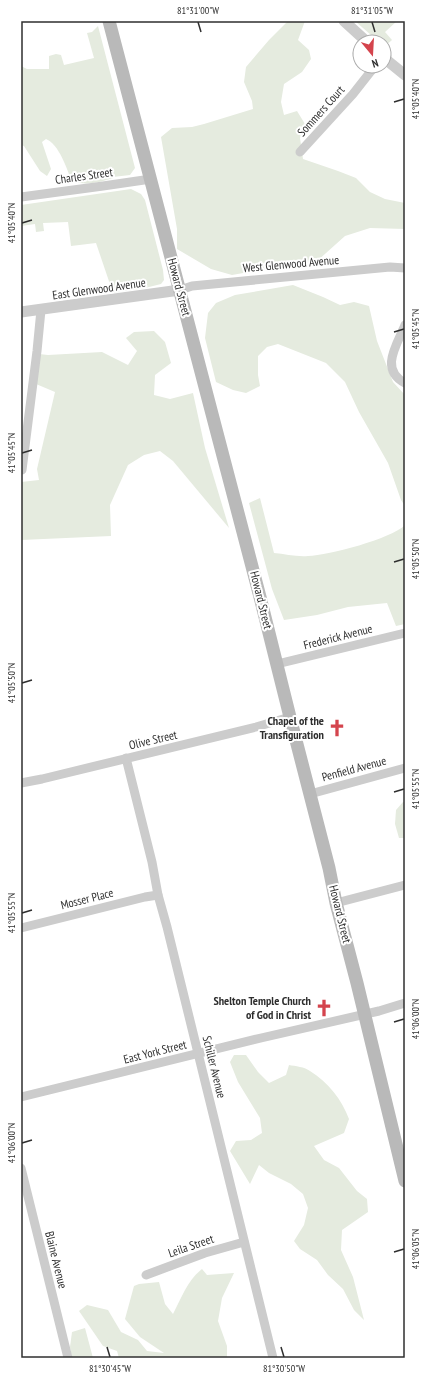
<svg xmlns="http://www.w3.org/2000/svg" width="426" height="1379" viewBox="0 0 426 1379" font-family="'PT Sans Narrow',sans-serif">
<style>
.green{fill:#e5ebdf}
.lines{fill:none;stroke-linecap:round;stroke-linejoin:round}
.minor{stroke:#ccc;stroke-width:9}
.tertiary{stroke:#ccc;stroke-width:11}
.secondary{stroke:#b9b9b9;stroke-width:13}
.ticks{fill:none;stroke:#2f2f2f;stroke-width:1.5}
.labels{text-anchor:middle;stroke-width:4;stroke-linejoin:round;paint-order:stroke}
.street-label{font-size:12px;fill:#2f2f2f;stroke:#fff}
.poi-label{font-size:12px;font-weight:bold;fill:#2f2f2f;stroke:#fff;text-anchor:end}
.neatline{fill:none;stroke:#2f2f2f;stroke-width:1.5}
.ticks-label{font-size:10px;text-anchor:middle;fill:#2f2f2f}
</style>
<rect width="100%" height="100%" fill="#fff"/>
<g class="green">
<path d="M288 21H305L298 40 309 50 311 59 302 72 284 84 281 102 284 115 297 111 305 124 300 138 303 159 338 171 356 178 370 192 385 199 405 203V229L370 228 345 236 316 262 278 267 232 275 211 269 177 249V229L161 137 172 128 192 127 204 124 253 109 252 101 244 82 246 67 269 40Z"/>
<path d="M355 21H397L385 32 392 40 384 47V42H379Z"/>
<path d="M98 26 135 168 130 175 113 177V178C97 183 89 185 72 182 67 169 59 144 46 139L42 142 51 169 47 176 40 171 24 146 21 145V66L27 69H49V56L56 54 61 55 64 65 94 58 87 33 92 32Z"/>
<path d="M131 189 141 194 145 200 163 270 164 280 161 284 145 288 113 293 96 243 71 246 68 222 43 223 44 231 36 232 35 224 21 226V205Z"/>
<path d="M293 285 323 297 340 305 354 302 369 306 377 341 393 382 405 395V506L401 500 388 463 359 412 345 382 326 363 278 344 267 347 258 356V375L260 386 246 393 233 390 216 382 205 338 208 313 216 303 235 295Z"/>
<path d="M154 331 165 342 171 363 155 375 154 395 170 399 193 393 205 448 229 528 173 461 160 451 144 455 128 465 110 505 111 536 21 540V482L39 480 37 469 55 392 36 384 39 354 48 355 102 352 128 365 137 351 126 338 134 332Z"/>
<path d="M260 498 274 553C285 554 297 557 308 556 329 555 391 539 405 525V624L396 626 387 603 348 607 317 615 284 620 272 589 249 503Z"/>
<path d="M403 802H405V838H399L395 824 396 810Z"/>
<path d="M234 1055H246L258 1072 269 1083 286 1075 289 1065C295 1066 305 1067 310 1071 328 1082 342 1100 349 1119L344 1133 314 1146 324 1160 339 1168 357 1191 367 1199 368 1212 342 1230 341 1250 353 1277 364 1320 354 1310 343 1289 328 1275 317 1260 300 1249 294 1241 304 1225 308 1208 303 1194 291 1184 269 1173 259 1165 250 1184 230 1151 236 1141 251 1140 262 1133 260 1118 238 1082 230 1062Z"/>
<path d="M202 1269 207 1275 234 1273 222 1298 218 1321 227 1346V1358H119L117 1351 103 1346 79 1311 87 1305 108 1310 121 1332 138 1340 147 1351 164 1353 140 1337 125 1319 134 1286 139 1284 159 1282 165 1304 173 1314C182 1297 187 1281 202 1269Z"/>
<path d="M85 1328 93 1358H72L70 1347 72 1332Z"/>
</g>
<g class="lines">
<g class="minor">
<path d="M300 152 353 94 375 66"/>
<path d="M21 197 103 186 151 179"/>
<path d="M180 290 192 286 390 267 405 268"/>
<path d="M405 325C397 345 379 369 405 383"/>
<path d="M22 470 37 351 41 310"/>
<path d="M277 664 405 633"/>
<path d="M126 758 152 862 158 895 167 927 273 1358"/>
<path d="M21 783 42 779 256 727 290 717"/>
<path d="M310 794 405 768"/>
<path d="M336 903 405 885"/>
<path d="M21 928 145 897 158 895"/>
<path d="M21 1097 261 1038 379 1011 405 1003"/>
<path d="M21 1168 68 1358"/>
<path d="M146 1275 205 1253 244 1242"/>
</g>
<g class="tertiary">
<path d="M344 21 367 42"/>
<path d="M384 58 405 75"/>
<path d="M21 312 180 290"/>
</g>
<path class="secondary" d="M109 21 260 597 290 717 329 868 336 903 357 983 405 1181"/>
</g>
<path class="ticks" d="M198 22 201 32M372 22 375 32M394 102 404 99M22 223 32 220M394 332 404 329M22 453 32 450M394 562 404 559M22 683 32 680M394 792 404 789M22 913 32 910M394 1022 404 1019M22 1143 32 1140M394 1252 404 1249M107 1347 110 1357M281 1347 284 1357"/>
<defs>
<g id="church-bare" transform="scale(1.38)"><path d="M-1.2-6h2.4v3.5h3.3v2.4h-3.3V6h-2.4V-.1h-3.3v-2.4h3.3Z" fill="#d4444d" stroke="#fff" stroke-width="2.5" paint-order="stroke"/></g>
</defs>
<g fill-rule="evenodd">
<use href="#church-bare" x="337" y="728"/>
<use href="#church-bare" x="324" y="1008"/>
</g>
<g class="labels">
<g class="street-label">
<text transform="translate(321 111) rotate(-48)" y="4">Sommers Court</text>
<text transform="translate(84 176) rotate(-8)" y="4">Charles Street</text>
<text transform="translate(291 264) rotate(-5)" y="4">West Glenwood Avenue</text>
<text transform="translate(179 287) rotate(75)" y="4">Howard Street</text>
<text transform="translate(99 289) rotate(-8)" y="4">East Glenwood Avenue</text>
<text transform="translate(261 600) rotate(76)" y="4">Howard Street</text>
<text transform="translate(338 637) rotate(-14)" y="4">Frederick Avenue</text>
<text transform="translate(153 740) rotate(-13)" y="4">Olive Street</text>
<text transform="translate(354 769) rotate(-15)" y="4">Penfield Avenue</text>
<text transform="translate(87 899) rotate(-14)" y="4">Mosser Place</text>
<text transform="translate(340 914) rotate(76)" y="4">Howard Street</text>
<text transform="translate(155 1052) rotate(-14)" y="4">East York Street</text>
<text transform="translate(214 1067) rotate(76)" y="4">Schiller Avenue</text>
<text transform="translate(191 1246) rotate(-19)" y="4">Leila Street</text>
<text transform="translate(56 1260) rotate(76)" y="4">Blaine Avenue</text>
</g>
<g class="poi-label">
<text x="324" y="725">Chapel of the<tspan x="324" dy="14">Transfiguration</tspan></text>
<text x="311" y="1005">Shelton Temple Church<tspan x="311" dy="14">of God in Christ</tspan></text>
</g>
</g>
<rect width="426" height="1379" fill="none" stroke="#ffffff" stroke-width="44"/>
<g transform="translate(372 54) rotate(162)"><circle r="19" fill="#ffffff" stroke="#acacac"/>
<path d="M0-3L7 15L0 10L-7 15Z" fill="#d4444d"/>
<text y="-6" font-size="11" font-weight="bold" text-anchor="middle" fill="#2f2f2f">N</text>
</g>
<rect x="22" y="22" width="382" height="1335" class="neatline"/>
<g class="ticks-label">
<text x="198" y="14">81°31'00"W</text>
<text x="372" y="14">81°31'05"W</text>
<text transform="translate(415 99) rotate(-90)" y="4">41°05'40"N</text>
<text transform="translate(11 223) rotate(-90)" y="4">41°05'40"N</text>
<text transform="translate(415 329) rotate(-90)" y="4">41°05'45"N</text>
<text transform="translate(11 453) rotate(-90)" y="4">41°05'45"N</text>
<text transform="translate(415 559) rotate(-90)" y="4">41°05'50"N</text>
<text transform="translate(11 683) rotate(-90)" y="4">41°05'50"N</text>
<text transform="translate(415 789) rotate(-90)" y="4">41°05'55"N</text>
<text transform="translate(11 913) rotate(-90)" y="4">41°05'55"N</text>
<text transform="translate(415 1019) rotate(-90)" y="4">41°06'00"N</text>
<text transform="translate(11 1143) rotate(-90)" y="4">41°06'00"N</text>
<text transform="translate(415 1249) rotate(-90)" y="4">41°06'05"N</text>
<text x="110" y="1372">81°30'45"W</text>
<text x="284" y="1372">81°30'50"W</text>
</g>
</svg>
